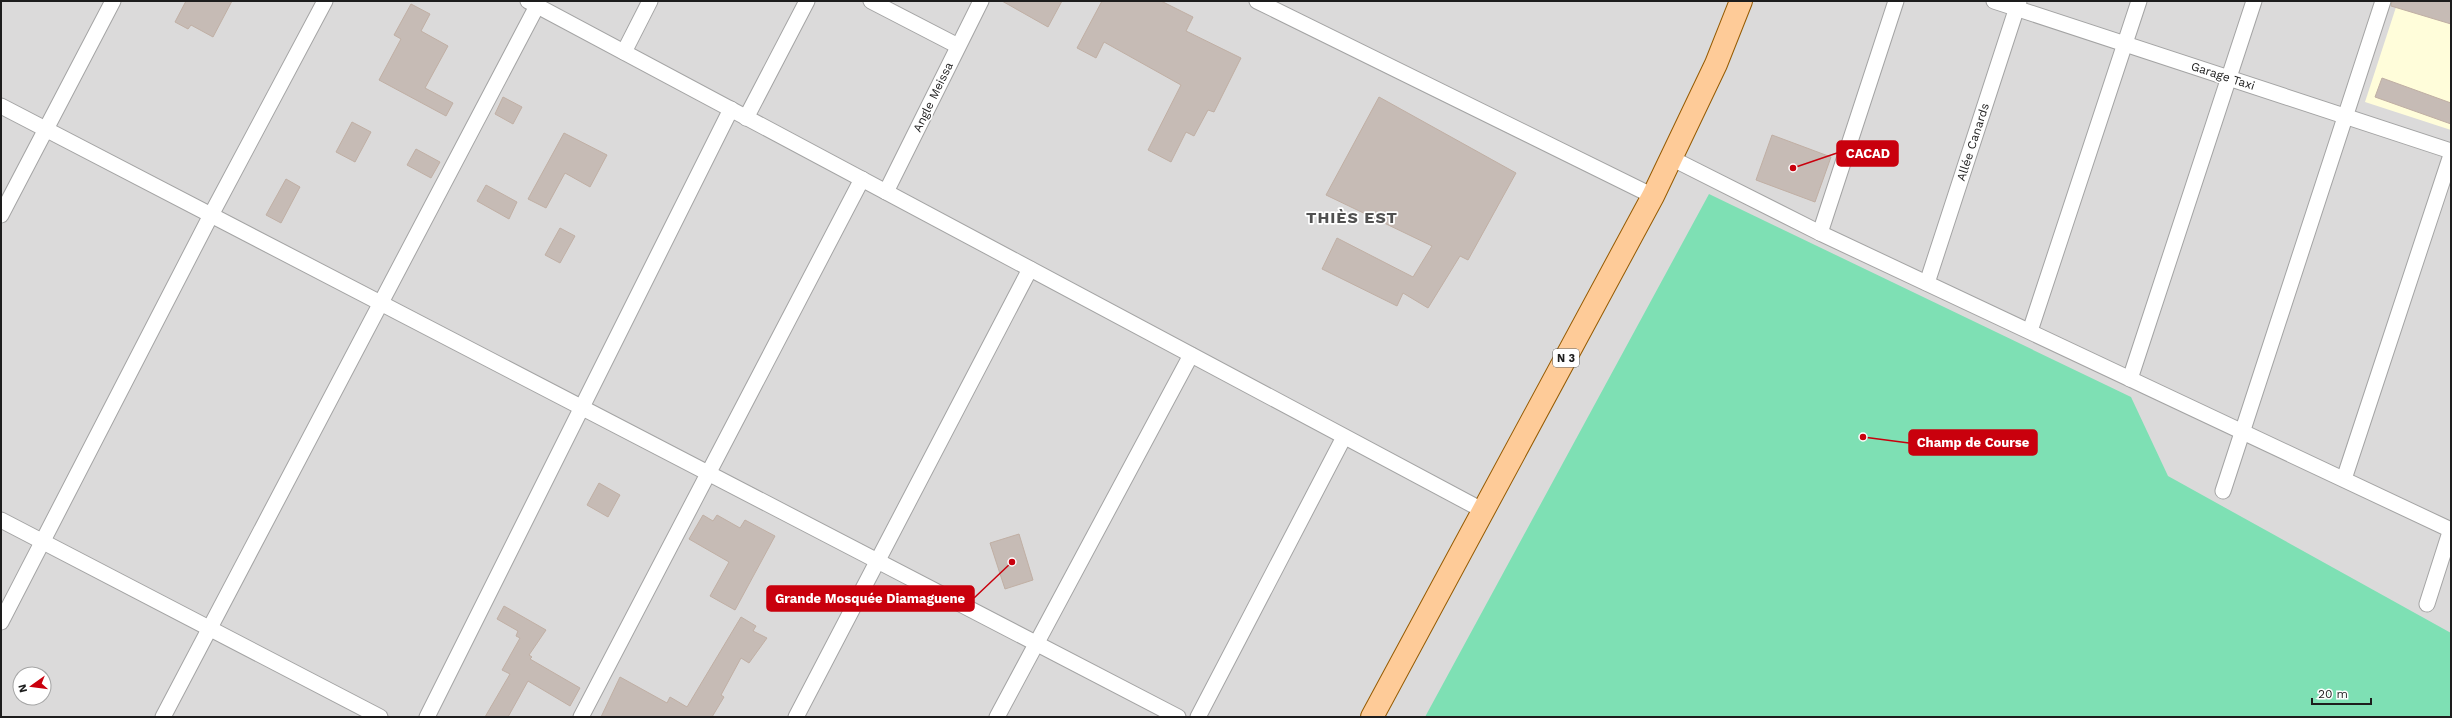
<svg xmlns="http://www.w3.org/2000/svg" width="2452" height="718" viewBox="0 0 2452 718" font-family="'Work Sans',sans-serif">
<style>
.residential{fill:#dbdada;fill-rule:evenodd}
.education{fill:#fffdda}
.pitch{fill:#7ee0b4}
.building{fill:#c6bbb5;stroke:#c0afa4}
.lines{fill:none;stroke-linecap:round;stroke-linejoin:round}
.minor-casing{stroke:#a4a4a4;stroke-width:17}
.primary-casing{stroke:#955a00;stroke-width:24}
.minor{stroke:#fff;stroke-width:15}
.primary{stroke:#fecb98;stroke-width:22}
.labels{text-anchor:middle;stroke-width:3.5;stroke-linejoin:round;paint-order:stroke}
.shield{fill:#fff;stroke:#616161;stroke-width:1}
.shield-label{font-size:11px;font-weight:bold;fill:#1d1d1d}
.street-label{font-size:12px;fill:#1d1d1d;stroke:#fff}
.district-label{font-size:16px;font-weight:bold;letter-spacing:1px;fill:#505050;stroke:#fff}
.leader{fill:none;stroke:#c9000d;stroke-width:1.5}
.callout-dot{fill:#c9000d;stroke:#fff;stroke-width:1.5}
.callout{fill:#c9000d;stroke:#c9000d;stroke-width:1.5}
.callout-label{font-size:13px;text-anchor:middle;font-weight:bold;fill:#fff}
</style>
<rect width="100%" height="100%" fill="#eee9e2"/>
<path class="residential" d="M1 1H2451V717H1ZM20 674H44V698H20Z"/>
<path class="education" d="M2398 1H2451V130L2365 102Z"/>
<path class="pitch" d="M1709 194 2131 397 2168 476 2451 633V717H1425Z"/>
<g class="building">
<path d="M186 1H232L213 37 191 25 188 29 175 22Z"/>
<path d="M1002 1H1062L1048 27Z"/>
<path d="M1102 1H1161L1193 17 1186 31 1241 58 1214 112 1208 110 1194 136 1186 132 1171 162 1148 150 1181 85 1104 42 1096 58 1077 48Z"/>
<path d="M2392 1H2451V24L2391 6Z"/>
<path d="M411 4 430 14 421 31 448 46 425 88 453 103 446 116 379 80 401 39 394 35Z"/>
<path d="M2382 78 2451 103V124L2375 97Z"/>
<path d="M503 97 522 107 513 124 495 114Z"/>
<path d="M1379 97 1516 173 1468 260 1460 256 1428 308 1403 293 1397 306 1322 269 1337 238 1413 277 1432 246 1326 195Z"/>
<path d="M352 122 371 132 355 162 336 152Z"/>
<path d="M564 133 607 155 590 187 565 173 546 208 528 199Z"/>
<path d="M1772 135 1831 157 1815 202 1756 180Z"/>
<path d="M416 149 440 162 431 178 407 165Z"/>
<path d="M286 179 300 187 281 223 266 215Z"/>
<path d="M486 185 517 202 509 219 477 201Z"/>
<path d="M560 228 575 236 560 263 545 255Z"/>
<path d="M599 483 620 495 608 517 587 505Z"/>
<path d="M703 515 713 521 717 515 740 528 745 520 775 536 735 610 710 596 729 562 689 539Z"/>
<path d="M1019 534 1033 580 1005 589 990 543Z"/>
<path d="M504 606 546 630 529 655 532 657 530 659 580 688 570 706 528 681 508 717H485L510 674 502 670 520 638 516 636 518 631 497 619Z"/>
<path d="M741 617 756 626 753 631 767 638 749 663 741 658 721 695 724 697 712 717H601L620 677 667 703 670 697 687 707Z"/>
</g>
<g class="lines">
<g class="minor-casing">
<g id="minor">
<path d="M528 1 1484 511"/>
<path d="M871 1 958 46"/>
<path d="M1257 1 1653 196"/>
<path d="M1994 1 2451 151"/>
<path d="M624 52 650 1"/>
<path d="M1 106 1178 717"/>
<path d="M746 118 807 1"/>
<path d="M1671 158 1820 233 2451 530"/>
<path d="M886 192 981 1"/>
<path d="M1 215 113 1"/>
<path d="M1820 233 1896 1"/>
<path d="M1927 283 2019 1"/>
<path d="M2030 331 2139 1"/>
<path d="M2130 379 2254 1"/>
<path d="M2344 479 2451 155"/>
<path d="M2223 491 2383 1"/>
<path d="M1 520 380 717"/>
<path d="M2427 604 2451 529"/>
<path d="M1 622 211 215 325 1"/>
<path d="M163 717 537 6"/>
<path d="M427 717 731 109"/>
<path d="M581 717 862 179"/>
<path d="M796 717 1030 269"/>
<path d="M997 717 1191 355"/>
<path d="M1198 717 1344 437"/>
</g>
</g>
<g class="primary-casing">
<path id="primary" d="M1372 717 1653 196 1716 64 1741 1"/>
</g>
<use href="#minor" class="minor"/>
<use href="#primary" class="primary"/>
</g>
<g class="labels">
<rect class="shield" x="1553" y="349" width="26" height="18" rx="3"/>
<g class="shield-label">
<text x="1566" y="362">N 3</text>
</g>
<g class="street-label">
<text transform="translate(2223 76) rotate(18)" y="4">Garage Taxi</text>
<text transform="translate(933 97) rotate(-64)" y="4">Angle Meissa</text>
<text transform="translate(1973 142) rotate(-72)" y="4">Allée Canards</text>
</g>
<g class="district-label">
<text x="1352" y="223">THIÈS EST</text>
</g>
</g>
<path class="leader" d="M1793 168L1837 153M1863 437L1909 443M1012 562L974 598"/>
<g class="callout-dot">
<circle cx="1793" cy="168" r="4"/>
<circle cx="1863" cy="437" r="4"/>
<circle cx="1012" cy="562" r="4"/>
</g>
<g class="callout">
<rect x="1837" y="141" width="61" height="25" rx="4"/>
<rect x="1909" y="430" width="128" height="25" rx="4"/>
<rect x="767" y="586" width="207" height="25" rx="4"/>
</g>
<g class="callout-label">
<text x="1868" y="158">CACAD</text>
<text x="1973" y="447">Champ de Course</text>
<text x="870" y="603">Grande Mosquée Diamaguene</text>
</g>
<rect width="2452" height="718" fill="none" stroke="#1d1d1d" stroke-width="4"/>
<g transform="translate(32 686) rotate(256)"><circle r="19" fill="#ffffff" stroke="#a5a5a5"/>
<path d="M0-3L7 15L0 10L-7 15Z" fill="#c9000d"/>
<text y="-6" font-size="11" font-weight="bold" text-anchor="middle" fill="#1d1d1d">N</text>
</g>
<path d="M2312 698v6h59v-6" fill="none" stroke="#1d1d1d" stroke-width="2"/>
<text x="2318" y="698" font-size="12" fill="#1d1d1d" stroke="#ffffff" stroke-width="3" paint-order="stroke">20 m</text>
</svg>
